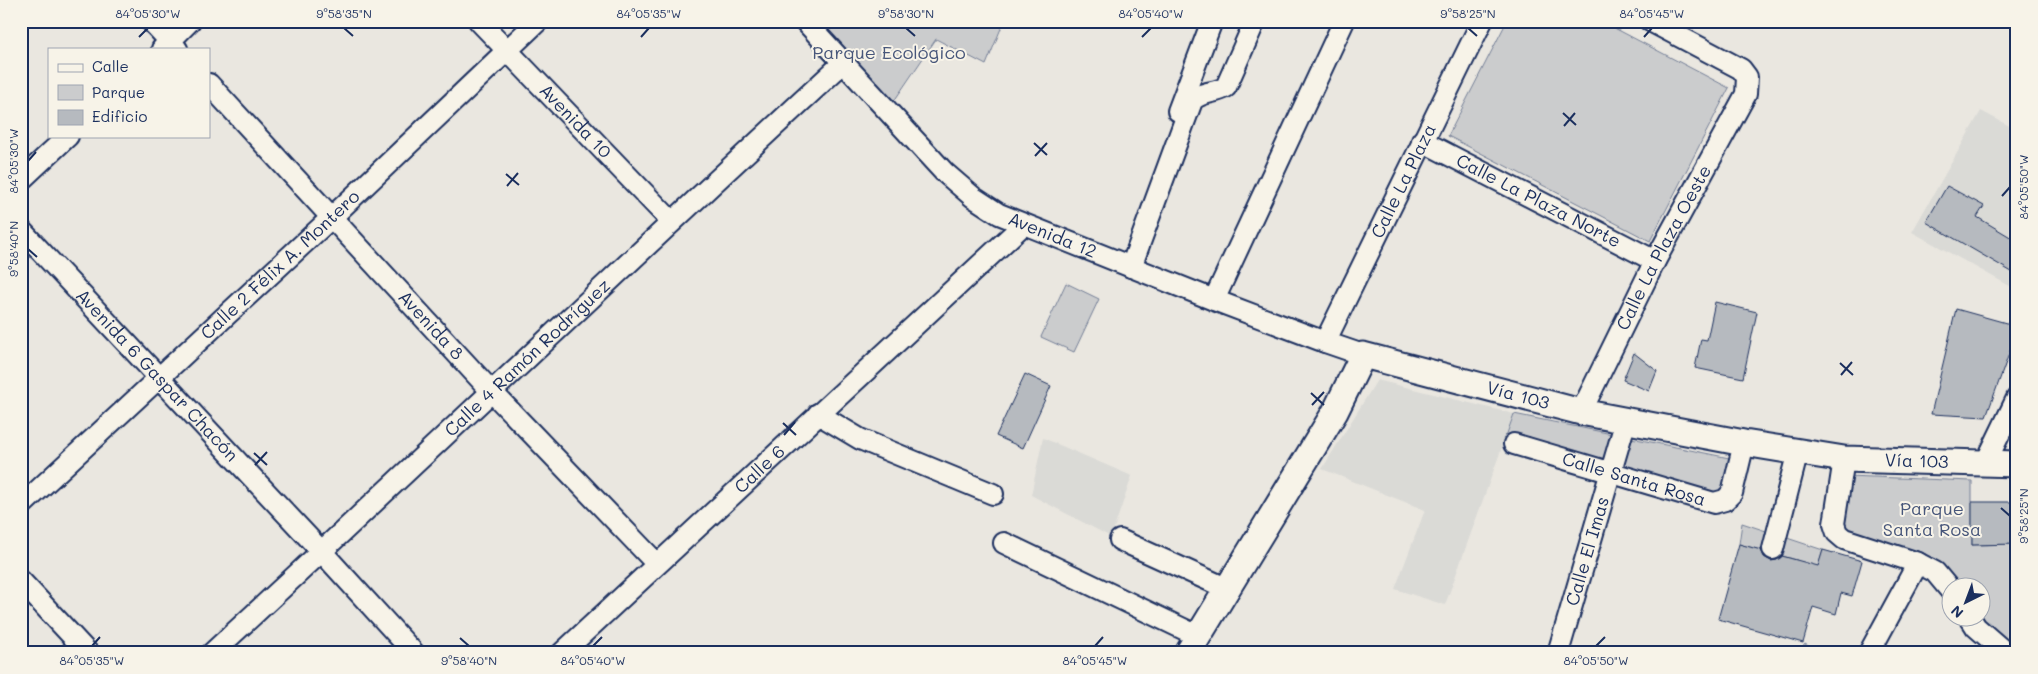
<svg xmlns="http://www.w3.org/2000/svg" width="2038" height="674" viewBox="0 0 2038 674" font-family="Mali,sans-serif">
<style>
.built{fill:#dadad6}
.green{fill:#cbcccd;stroke:#737e96}
.building{fill:#b6babf;stroke:#1b2f5e}
.lines{fill:none;stroke-linecap:round;stroke-linejoin:round}
.minor-casing{stroke:#1b2f5e;stroke-width:24}
.major-casing{stroke:#1b2f5e;stroke-width:29}
.minor{stroke:#f7f3e8;stroke-width:20}
.major{stroke:#f7f3e8;stroke-width:25}
.ticks{fill:none;stroke:#1b2f5e;stroke-width:2}
.labels{text-anchor:middle;stroke-width:4;stroke-linejoin:round;paint-order:stroke}
.park-label{font-size:18px;fill:#47567a;stroke:#f7f3e8}
.street-label{font-size:18px;fill:#1b2f5e;stroke:#f7f3e8}
.neatline{fill:none;stroke:#1b2f5e;stroke-width:2}
.ticks-label{font-size:12px;text-anchor:middle;fill:#1b2f5e}
</style>
<rect width="100%" height="100%" fill="#eae7e0"/>
<filter id="ink" filterUnits="userSpaceOnUse"><feTurbulence type="fractalNoise" baseFrequency=".02" numOctaves="2"/><feDisplacementMap in="SourceGraphic" scale="10" xChannelSelector="R" yChannelSelector="G"/><feConvolveMatrix kernelMatrix="1 2 1 2 8 2 1 2 1" color-interpolation-filters="sRGB"/></filter>
<g filter="url(#ink)">
<g class="built">
<path d="M1981 111 2017 130V290L1912 232Z"/>
<path d="M1377 380 1514 414 1445 605 1395 589 1425 510 1322 469Z"/>
<path d="M1043 438 1132 476 1111 537 1031 495Z"/>
</g>
<g class="green">
<path d="M818 21H1004L986 65 936 39 892 104Z"/>
<path d="M1507 21H1601L1729 88 1650 241 1448 136Z"/>
<path d="M1066 283 1099 299 1074 352 1041 337Z"/>
<path d="M1514 414 1734 459 1727 486 1715 496 1505 439Z"/>
<path d="M1847 476 1972 481V545L2017 544V647L2014 652 1984 629 1980 616V586H1955L1850 534 1840 521Z"/>
<path d="M1742 523 1823 550 1813 584 1797 560 1739 544Z"/>
<path d="M1805 644 1820 653H1798Z"/>
</g>
<g class="building">
<path d="M1947 186 1984 206 1977 217 2017 241V275L1926 222Z"/>
<path d="M1715 302 1757 312 1743 378 1695 368 1701 339 1707 340Z"/>
<path d="M1956 309 2017 326V332L1986 417 1931 414Z"/>
<path d="M1634 353 1657 371 1649 391 1623 380Z"/>
<path d="M1025 374 1051 386 1023 448 996 436Z"/>
<path d="M1972 502H2017V544L1972 545Z"/>
<path d="M1739 544 1761 550 1764 557 1771 561 1777 560 1782 556 1818 566 1823 550 1862 561 1852 596 1841 593 1836 614 1813 607 1803 643 1718 619Z"/>
</g>
<g class="lines">
<g class="minor-casing">
<g id="minor">
<path d="M151 21 177 49"/>
<path id="s1" d="M479 21 671 221"/>
<path id="s2" d="M805 21 944 172 973 197 999 214 1214 300 1325 342 1363 355"/>
<path d="M162 49 190 21"/>
<path id="s3" d="M209 84 492 392 657 564"/>
<path d="M1178 111 1212 21"/>
<path id="s4" d="M1422 141 1655 261"/>
<path d="M21 180 68 136"/>
<path id="s5" d="M21 230 322 552 414 653"/>
<path d="M1131 267 1192 101C1201 91 1215 94 1226 87L1255 21"/>
<path d="M1214 300 1344 21"/>
<path id="s6" d="M1325 342 1482 21"/>
<path id="s7" d="M1581 412 1655 261 1746 94 1747 77 1741 69 1650 21"/>
<path d="M818 414 860 439 993 494"/>
<path id="s8" d="M1514 444 1714 503 1725 500 1732 493 1744 443"/>
<path d="M1844 459 1834 524 1837 533 1844 539 1918 563 1935 572 1950 590"/>
<path d="M1985 464 2017 398"/>
<path id="s9" d="M21 506 331 218 538 21"/>
<path d="M1120 540 1228 589"/>
<path d="M1004 543 1198 636"/>
<path d="M1773 549 1798 451"/>
<path d="M21 581 88 653"/>
<path d="M1969 616 1976 627 2006 653"/>
<path id="s10" d="M212 653C424 458 631 258 843 63"/>
<path id="s11" d="M562 653 1023 225"/>
<path id="s12" d="M1558 653 1626 420"/>
<path d="M1869 653 1918 563"/>
</g>
</g>
<g class="major-casing">
<g id="major">
<path id="s13" d="M1188 653 1335 412 1363 355 1581 412 1744 443 1844 459 2017 464"/>
</g>
</g>
<use href="#minor" class="minor"/>
<use href="#major" class="major"/>
</g>
</g>
<path class="ticks" d="M344 28 353 36M906 28 915 36M1468 28 1477 36M139 37 148 28M641 37 649 28M1142 37 1151 28M1644 37 1652 28M1563 113 1576 125M1564 126 1575 113M1034 143 1047 155M1035 156 1047 143M28 161 36 152M506 174 519 185M507 186 518 173M2002 196 2010 187M28 249 37 257M1840 363 1853 375M1841 375 1852 362M1311 393 1324 405M1312 405 1324 392M783 423 796 435M784 435 795 422M254 453 267 465M255 465 267 452M2001 508 2010 516M460 638 469 646M92 646 100 637M593 646 602 637M1095 646 1103 637M1596 646 1605 637"/>
<g class="labels">
<g class="park-label">
<text x="889" y="59">Parque Ecológico</text>
<text x="1932" y="515">Parque<tspan x="1932" dy="21">Santa Rosa</tspan></text>
</g>
<g class="street-label">
<text dy="6" stroke="none"><textPath href="#s1" startOffset="139">Avenida 10</textPath></text>
<text dy="6" stroke="none"><textPath href="#s6" startOffset="179">Calle La Plaza</textPath></text>
<text dy="6" stroke="none"><textPath href="#s4" startOffset="131">Calle La Plaza Norte</textPath></text>
<text dy="6" stroke="none"><textPath href="#s2" startOffset="332">Avenida 12</textPath></text>
<text dy="6" stroke="none"><textPath href="#s7" startOffset="184">Calle La Plaza Oeste</textPath></text>
<text dy="6" stroke="none"><textPath href="#s9" startOffset="354">Calle 2 Félix A. Montero</textPath></text>
<text dy="6" stroke="none"><textPath href="#s3" startOffset="328">Avenida 8</textPath></text>
<text dy="6" stroke="none"><textPath href="#s10" startOffset="432">Calle 4 Ramón Rodríguez</textPath></text>
<text dy="6" stroke="none"><textPath href="#s5" startOffset="199">Avenida 6 Gaspar Chacón</textPath></text>
<text dy="6" stroke="none"><textPath href="#s13" startOffset="506">Vía 103</textPath></text>
<text dy="6" stroke="none"><textPath href="#s13" startOffset="911">Vía 103</textPath></text>
<text dy="6" stroke="none"><textPath href="#s11" startOffset="270">Calle 6</textPath></text>
<text dy="6" stroke="none"><textPath href="#s8" startOffset="125">Calle Santa Rosa</textPath></text>
<text dy="6" stroke="none"><textPath href="#s12" startOffset="106">Calle El Imas</textPath></text>
</g>
</g>
<rect width="2038" height="674" fill="none" stroke="#f7f3e8" stroke-width="55"/>
<rect x="48" y="48" width="162" height="90" fill="#f7f3e8" stroke="#9fa5b1"/>
<rect x="58" y="64" width="25" height="8" fill="#f7f3e8" stroke="#9fa5b1"/>
<text x="92" y="72" font-size="15" fill="#1b2f5e">Calle</text>
<rect x="58" y="85" width="25" height="15" fill="#cbcccd" stroke="#9fa5b1"/>
<text x="92" y="98" font-size="15" fill="#1b2f5e">Parque</text>
<rect x="58" y="110" width="25" height="15" fill="#b6babf" stroke="#9fa5b1"/>
<text x="92" y="122" font-size="15" fill="#1b2f5e">Edificio</text>
<g transform="translate(1966 602) rotate(222)"><circle r="24" fill="#f7f3e8" stroke="#9fa5b1"/>
<path d="M0-4L9 19L0 12L-9 19Z" fill="#1b2f5e"/>
<text y="-8" font-size="14" font-weight="bold" text-anchor="middle" fill="#1b2f5e">N</text>
</g>
<rect x="28" y="28" width="1982" height="618" class="neatline"/>
<g class="ticks-label">
<text x="148" y="18">84°05'30"W</text>
<text x="344" y="18">9°58'35"N</text>
<text x="649" y="18">84°05'35"W</text>
<text x="906" y="18">9°58'30"N</text>
<text x="1151" y="18">84°05'40"W</text>
<text x="1468" y="18">9°58'25"N</text>
<text x="1652" y="18">84°05'45"W</text>
<text transform="translate(14 161) rotate(-90)" y="4">84°05'30"W</text>
<text transform="translate(2024 187) rotate(-90)" y="4">84°05'50"W</text>
<text transform="translate(14 249) rotate(-90)" y="4">9°58'40"N</text>
<text transform="translate(2024 516) rotate(-90)" y="4">9°58'25"N</text>
<text x="92" y="665">84°05'35"W</text>
<text x="469" y="665">9°58'40"N</text>
<text x="593" y="665">84°05'40"W</text>
<text x="1095" y="665">84°05'45"W</text>
<text x="1596" y="665">84°05'50"W</text>
</g>
</svg>
